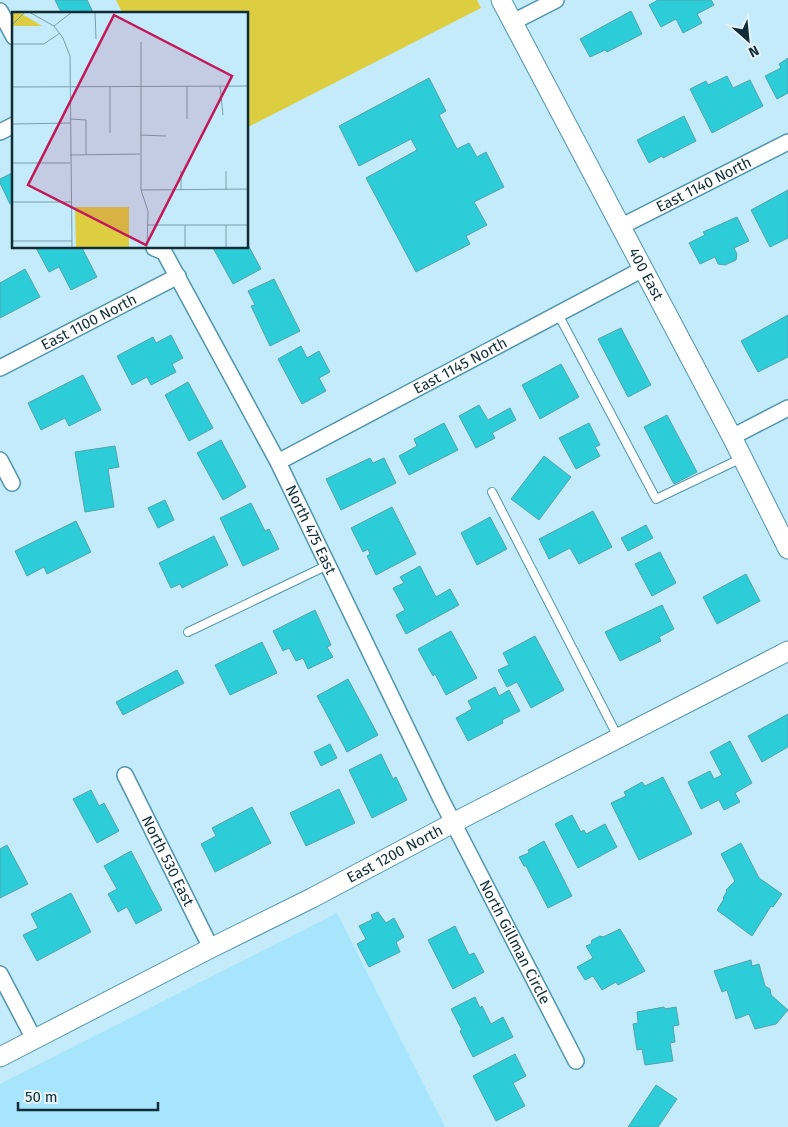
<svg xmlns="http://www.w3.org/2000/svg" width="788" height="1127" viewBox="0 0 788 1127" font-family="'Fira Sans',sans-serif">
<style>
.built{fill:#a6e5fc}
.green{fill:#ddcd40}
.building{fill:#2ccdd8;stroke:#54a3aa}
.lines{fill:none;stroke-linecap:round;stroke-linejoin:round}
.service-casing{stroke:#5095ad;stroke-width:10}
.minor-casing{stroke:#5095ad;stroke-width:18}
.tertiary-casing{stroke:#5095ad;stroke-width:21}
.service{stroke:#fff;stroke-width:8}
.minor{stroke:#fff;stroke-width:15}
.tertiary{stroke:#fff;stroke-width:19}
.labels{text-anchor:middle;stroke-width:5;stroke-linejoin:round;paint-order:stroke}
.street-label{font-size:15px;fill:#102d37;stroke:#e6f3f8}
.inset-road{fill:none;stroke:#7b9fac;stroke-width:1}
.view{fill:#c2185b;fill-opacity:0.15;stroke:#c2185b;stroke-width:2.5}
.inset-edge{fill:none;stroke:#102d37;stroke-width:2.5}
</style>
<rect width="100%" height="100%" fill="#c3ebfa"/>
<path class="built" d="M337 913 445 1127H0V1084Z"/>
<path class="green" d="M116 0H477L481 8 248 127V14H123Z"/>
<g class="building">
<path d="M55 0H87L94 14H62Z"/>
<path d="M658 0H711L714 5 697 14 702 23 683 33 676 19 661 27 649 5Z"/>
<path d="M631 11 642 34 607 52 605 50 590 57 580 39Z"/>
<path d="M788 58V93L777 99 765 76 781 68 779 64Z"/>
<path d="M727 76 733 88 750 80 763 106 712 133 690 89 706 81 708 85Z"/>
<path d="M429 78 446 111 439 115 457 149 469 143 477 157 486 152 504 187 474 202 487 225 466 236 470 244 416 272 366 178 417 150 411 139 359 166 339 126Z"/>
<path d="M684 116 696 141 663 158 662 156 649 163 637 140Z"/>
<path d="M14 172V202L10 204 0 183V179Z"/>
<path d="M788 190V238L770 247 751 210Z"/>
<path d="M737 217 749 241 734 248 737 254 736 260 725 265 718 264 715 257 700 264 689 243 705 235 703 232Z"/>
<path d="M248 245 261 269 233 284 213 248H248Z"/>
<path d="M36 248H82L97 277 71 290 59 267 49 272Z"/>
<path d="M25 269 40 297 0 318V283Z"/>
<path d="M274 279 300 331 270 346 251 306 255 305 248 291Z"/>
<path d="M788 315V357L758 372 741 341Z"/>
<path d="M621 328 651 385 628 397 598 339Z"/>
<path d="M171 335 183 358 172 364 176 372 151 385 147 377 132 385 117 356 153 337 156 343Z"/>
<path d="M301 346 307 358 319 351 330 372 319 378 326 391 302 404 278 359Z"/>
<path d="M561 364 579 397 540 419 522 385Z"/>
<path d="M83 375 101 410 69 426 65 418 41 430 28 403Z"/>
<path d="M188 382 213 428 189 441 165 395Z"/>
<path d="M479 405 488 420 510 408 516 420 492 433 495 438 476 448 459 416Z"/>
<path d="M667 415 697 472 674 484 644 427Z"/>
<path d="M444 423 458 450 409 475 399 456 417 446 414 439Z"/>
<path d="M589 423 600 445 595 447 600 456 576 469 559 438Z"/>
<path d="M221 440 246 487 223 500 197 453Z"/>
<path d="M115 446 119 467 108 469 114 507 85 512 75 452Z"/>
<path d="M544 456 571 477 539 520 511 499Z"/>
<path d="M370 458 373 463 384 458 396 483 341 510 326 479Z"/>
<path d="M165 500 174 520 158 528 148 508Z"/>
<path d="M251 503 265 531 269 529 279 549 243 566 220 518Z"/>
<path d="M392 507 416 554 376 575 367 556 370 554 368 549 363 552 351 528Z"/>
<path d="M593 511 612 547 579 564 570 548 549 559 539 539Z"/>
<path d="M490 517 507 549 477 565 461 533Z"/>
<path d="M76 521 91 552 47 574 44 567 27 576 15 551Z"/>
<path d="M646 525 653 538 628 551 621 538Z"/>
<path d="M214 536 228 565 182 588 180 584 171 588 159 563Z"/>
<path d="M660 552 676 583 652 596 635 564Z"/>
<path d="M420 566 436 597 450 589 459 605 406 634 396 615 405 610 393 588 404 583 400 577Z"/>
<path d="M746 574 760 601 717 624 703 597Z"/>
<path d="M662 605 674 629 659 637 661 641 620 661 605 632Z"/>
<path d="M315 610 331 645 327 647 333 657 308 669 303 658 296 661 289 648 283 651 273 631Z"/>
<path d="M451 631 477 678 446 695 435 674 433 676 418 649Z"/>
<path d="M535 636 564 690 531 708 517 682 507 687 498 670 509 665 503 653Z"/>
<path d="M262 642 277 673 230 695 215 665Z"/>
<path d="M177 670 184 683 123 715 116 702Z"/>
<path d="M348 679 378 735 347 752 317 696Z"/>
<path d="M495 687 499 696 509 690 520 711 502 720 503 723 468 741 456 718 472 709 468 701Z"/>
<path d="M788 714V747L762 762 748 736Z"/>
<path d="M730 741 752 783 735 793 740 802 724 810 719 800 701 809 688 782 710 771 714 779 722 775 710 752Z"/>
<path d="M330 744 337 758 321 766 314 752Z"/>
<path d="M381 754 393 779 396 777 407 800 372 818 349 770Z"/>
<path d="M663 777 692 834 639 860 611 803 626 796 624 792 642 782 645 786Z"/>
<path d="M339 789 355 823 306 846 290 813Z"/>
<path d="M91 790 99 806 104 803 119 831 97 843 73 799Z"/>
<path d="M252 807 271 843 215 872 201 844 216 836 212 828Z"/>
<path d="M572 815 581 832 584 830 586 834 605 824 617 847 578 868 555 824Z"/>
<path d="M544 841 572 896 548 908 526 866H524L519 857 529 853 528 850Z"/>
<path d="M741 843 759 878 782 894 773 907 771 906 752 936 717 910 724 899 723 898 727 891 726 890 735 881 721 854Z"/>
<path d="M7 845 28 884 0 898V849Z"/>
<path d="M131 851 162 910 136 924 127 907 118 912 108 894 117 889 104 866Z"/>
<path d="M71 893 91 932 37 961 23 935 38 928 31 914Z"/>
<path d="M378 912 386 923 394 918 404 937 396 942 400 952 369 967 357 944 366 939 359 926 373 919 371 915Z"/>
<path d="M455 926 469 955 474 953 484 972 453 989 428 940Z"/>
<path d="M620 929 645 971 618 985 616 982 602 990 593 976 585 980 577 967 593 958 586 946 591 944 592 940 600 936 603 937Z"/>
<path d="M751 960 752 966 759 964 765 986 770 989 771 995 788 1010 776 1024 755 1029 749 1014 736 1019 727 990 722 992 714 971Z"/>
<path d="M475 997 480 1008 482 1006 491 1024 503 1017 513 1037 473 1057 460 1031 462 1030 451 1009Z"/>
<path d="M664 1007 665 1009 676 1007 679 1025 673 1026 675 1042 670 1043 673 1061 645 1065 642 1049 637 1050 633 1024 638 1023 637 1012Z"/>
<path d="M515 1054 526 1076 513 1083 525 1106 496 1121 473 1076Z"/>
<path d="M656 1085 677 1099 658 1127H628Z"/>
</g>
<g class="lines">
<g class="service-casing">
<g id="service">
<path d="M558 314 656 499 742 458"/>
<path d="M492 492 619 739"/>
<path d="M188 632 328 565"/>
</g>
</g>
<g class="minor-casing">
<g id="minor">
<path d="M0 11 14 37"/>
<path d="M513 22 556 0"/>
<path d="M0 132 14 125"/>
<path id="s1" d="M620 227 788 142"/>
<path id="s2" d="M154 248 164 252 278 462 441 799 576 1061"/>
<path id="s3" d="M0 368 178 276"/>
<path d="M732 437 788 408"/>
<path d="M0 460 12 483"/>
<path id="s4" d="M278 462 643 269"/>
<path id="s5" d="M125 775 211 948"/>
<path d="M0 974 34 1039"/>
</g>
</g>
<g class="tertiary-casing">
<g id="tertiary">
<path id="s6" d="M501 0 732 437 788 549"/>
<path id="s7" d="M0 1057 211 948 312 898 453 823 788 651"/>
</g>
</g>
<use href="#service" class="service"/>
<use href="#minor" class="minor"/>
<use href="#tertiary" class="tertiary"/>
</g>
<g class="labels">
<g class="street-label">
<text dy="5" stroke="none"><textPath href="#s1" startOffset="94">East 1140 North</textPath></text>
<text dy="5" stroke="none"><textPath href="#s6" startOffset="310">400 East</textPath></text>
<text dy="5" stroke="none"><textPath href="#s3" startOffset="100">East 1100 North</textPath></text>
<text dy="5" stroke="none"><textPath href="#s4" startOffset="206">East 1145 North</textPath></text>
<text dy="5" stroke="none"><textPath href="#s2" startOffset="325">North 475 East</textPath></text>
<text dy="5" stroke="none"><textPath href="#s7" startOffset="444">East 1200 North</textPath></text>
<text dy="5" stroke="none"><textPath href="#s5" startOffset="96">North 530 East</textPath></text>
<text dy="5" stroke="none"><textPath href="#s2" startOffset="785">North Gillman Circle</textPath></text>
</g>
</g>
<g transform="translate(12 12)">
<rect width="236" height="236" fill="#c3ebfa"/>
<path d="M0 0H7L30 14H0ZM63 195H117V236H64Z" fill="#ddcd40"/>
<path class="inset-road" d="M17 0 42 14 51 26 58 44 60 236M83 0 84 27M0 13 13 0M42 14 60 0M129 30V178L136 199 135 236M0 32H32L48 21M208 74 211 103M0 75 237 74M98 75V121M58 107 74 108V143M175 107V74M0 112 58 111M128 123 154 124M58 143 128 142M0 151H58M169 159V178M214 159V178M129 178 237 177M0 190H59M135 213H237M173 213V236M214 213V236M0 229H60"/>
<path class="view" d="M102 3 220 64 134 233 16 173Z"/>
<rect width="236" height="236" class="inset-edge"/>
</g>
<g transform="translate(748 40) rotate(153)" stroke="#e6f3f8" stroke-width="4" paint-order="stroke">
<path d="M0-4L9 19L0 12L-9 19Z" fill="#102d37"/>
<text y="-8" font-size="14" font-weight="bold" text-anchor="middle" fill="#102d37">N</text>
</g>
<path d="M18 1102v8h140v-8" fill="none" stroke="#102d37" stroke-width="2.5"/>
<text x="25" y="1102" font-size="15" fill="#102d37" stroke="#e6f3f8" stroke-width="4" paint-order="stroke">50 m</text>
</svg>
